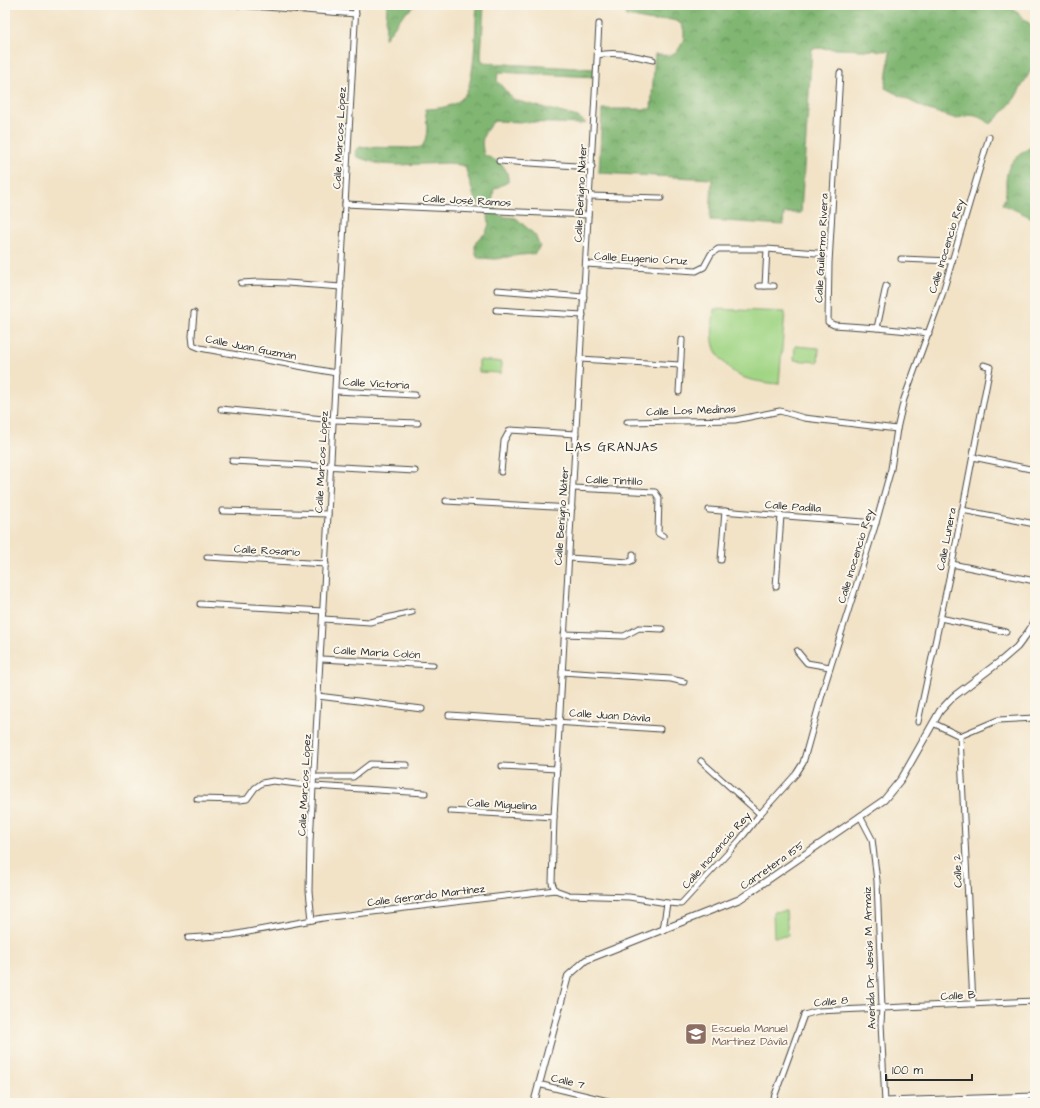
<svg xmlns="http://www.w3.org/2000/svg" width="1040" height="1108" viewBox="0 0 1040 1108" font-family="'Architects Daughter',sans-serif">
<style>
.forest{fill:url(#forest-crowns);stroke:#56704e}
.pitch{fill:#a1d585;stroke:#668058}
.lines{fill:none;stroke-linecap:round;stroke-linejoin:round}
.minor-casing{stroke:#494742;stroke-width:7}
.tertiary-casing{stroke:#494742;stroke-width:8}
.minor{stroke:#fff;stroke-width:5}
.tertiary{stroke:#fff;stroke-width:6}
.labels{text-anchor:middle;stroke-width:4;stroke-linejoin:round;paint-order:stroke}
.street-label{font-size:11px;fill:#2b2b2b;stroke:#fbf7ec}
.education-label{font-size:11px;fill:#785e54;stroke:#fbf7ec;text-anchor:start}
.neighbourhood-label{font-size:12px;letter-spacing:1px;fill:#2b2b2b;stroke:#fbf7ec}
</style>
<defs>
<pattern id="forest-crowns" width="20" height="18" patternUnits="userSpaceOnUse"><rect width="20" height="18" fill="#80b672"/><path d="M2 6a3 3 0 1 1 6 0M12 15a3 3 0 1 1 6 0" fill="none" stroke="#69945e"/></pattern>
</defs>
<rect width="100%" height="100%" fill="#fbf7ec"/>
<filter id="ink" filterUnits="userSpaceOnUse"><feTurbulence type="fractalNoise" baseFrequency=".025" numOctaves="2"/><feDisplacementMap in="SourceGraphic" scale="8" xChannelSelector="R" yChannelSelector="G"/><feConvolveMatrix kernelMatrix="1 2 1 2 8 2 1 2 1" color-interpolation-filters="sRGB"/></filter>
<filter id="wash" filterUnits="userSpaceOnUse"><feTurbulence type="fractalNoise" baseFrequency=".012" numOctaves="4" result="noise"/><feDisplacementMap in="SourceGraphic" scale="16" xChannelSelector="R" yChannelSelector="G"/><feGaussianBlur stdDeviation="0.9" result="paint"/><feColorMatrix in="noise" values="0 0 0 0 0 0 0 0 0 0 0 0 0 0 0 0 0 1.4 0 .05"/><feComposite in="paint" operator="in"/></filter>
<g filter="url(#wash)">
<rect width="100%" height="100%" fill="#f2e3c7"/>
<g class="forest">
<path d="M387 5H416L403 15 385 39Z"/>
<path d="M477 5H484L481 56 482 61 487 63 595 69 594 77 498 72 497 81 514 100 578 117 586 123 581 124 494 121C483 133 480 139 484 155 497 161 509 165 508 182L494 189 492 204 501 216 516 218 535 235 540 247 534 254 519 255 496 259 478 258C475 253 473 244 478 239 479 237 484 235 486 233L489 224 488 216 475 200 465 166 449 163 398 165 379 164 357 157 355 151 360 147 412 148 422 147C429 135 427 122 425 109 437 109 456 107 464 96 476 80 475 26 477 5Z"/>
<path d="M627 5H1002L1010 6 1031 25 1035 34V63L1015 98 1004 111 991 124C978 116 972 112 957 119L926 109 885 88 890 51 812 48 801 213H784L783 225 710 220 712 179 599 173 602 109H651L655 54C660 55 666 56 671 55 682 52 690 28 678 22 667 17 664 21 654 21 645 20 635 17 626 16Z"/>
<path d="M1034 145H1035V219L1002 204C1007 196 1006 192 1006 182 1007 161 1017 156 1034 145Z"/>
</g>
<g class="pitch">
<path d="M714 309 785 312 779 384C768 383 750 381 740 376 731 372 716 355 714 346 711 334 713 321 714 309Z"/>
<path d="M795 346 819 348 818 362 794 360Z"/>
<path d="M479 360 501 362V373L479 372Z"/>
<path d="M786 911 788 936 774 937 773 912Z"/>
</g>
</g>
<g filter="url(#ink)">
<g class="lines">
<g class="minor-casing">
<g id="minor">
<path d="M239 5 356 14"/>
<path d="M598 55C616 51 634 56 653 60"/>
<path d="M840 73 829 263 828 322 834 325 877 328 929 333"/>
<path d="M499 161 592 167"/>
<path d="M589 196 661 198"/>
<path d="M345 204 588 215"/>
<path d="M901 259 952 261"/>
<path d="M586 264 696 271 704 267 711 254 718 249H767L829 254"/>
<path d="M241 283 259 282 287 283 341 287"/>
<path d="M759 286H774"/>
<path d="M765 286 767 249"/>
<path d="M497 290 584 297"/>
<path d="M496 310 583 315"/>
<path d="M194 313 192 336 193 345 200 348 336 373"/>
<path d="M877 328 886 286"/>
<path d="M580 359 680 365"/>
<path d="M335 391 415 395"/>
<path d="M679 392 682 340"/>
<path d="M221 409 334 420 418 423"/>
<path d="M627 422 735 420 780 411 804 418 897 429"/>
<path d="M973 457 1035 470"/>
<path d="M232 461 415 471"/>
<path d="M501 472 504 441 510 430 576 434"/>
<path d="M573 488 655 492 659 498 658 533 663 536"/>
<path d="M446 501 572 508"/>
<path d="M709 510 876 523"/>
<path d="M962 510 1035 524"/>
<path d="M222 511 328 514"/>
<path d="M207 557 326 564"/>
<path d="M569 558 629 562 633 560V554"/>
<path d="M721 560 725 511"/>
<path d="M952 564 1035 581"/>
<path d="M776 587 781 515"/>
<path d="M200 604 323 611"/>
<path d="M940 618 1006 632"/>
<path d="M323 619 370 622 412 612"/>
<path d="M564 634 624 636 639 628 662 629"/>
<path d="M797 651 807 663 830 667"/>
<path d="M321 659 433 665"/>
<path d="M562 672 671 679 684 682"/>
<path d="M318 696 422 709"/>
<path d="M449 715 660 729"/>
<path d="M918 722 952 564 990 367 984 365"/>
<path d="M933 723 960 736"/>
<path d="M960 736 973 1004"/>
<path d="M960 736 998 720 1035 718"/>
<path d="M701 761 760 814"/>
<path d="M502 766 557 769"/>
<path d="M314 777H353L370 764 407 765"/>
<path d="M197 799 240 800 247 799 255 788 262 783 273 781 314 786 425 793"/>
<path d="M450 811 554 817"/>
<path d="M860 816 872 839 877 881 882 1008 881 1023 885 1103"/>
<path d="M555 890 552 883 554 817 599 24"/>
<path d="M312 920 309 891 310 842 356 5"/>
<path d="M663 930 667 903"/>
<path d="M188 938 232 935 323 918 555 890 569 895 629 897 667 903 681 904 739 841 760 814 796 774 803 763 825 684 876 523 891 469 897 429 904 399 942 295 989 137"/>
<path d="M538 1084 616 1103"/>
<path d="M885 1101 1035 1096"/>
<path d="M772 1103 804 1015 818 1011 1035 1001"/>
</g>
</g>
<g class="tertiary-casing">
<path id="tertiary" d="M534 1103 568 976 586 960 740 899 884 800 902 778 940 711 953 697 1002 660 1017 647 1029 631 1035 621"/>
</g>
<use href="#minor" class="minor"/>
<use href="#tertiary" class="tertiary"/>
</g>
</g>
<defs>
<g id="school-square" transform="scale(1.15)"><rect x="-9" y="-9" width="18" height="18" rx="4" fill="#8d6e63" stroke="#fbf7ec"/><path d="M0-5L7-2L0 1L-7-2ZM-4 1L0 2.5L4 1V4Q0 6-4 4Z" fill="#fff"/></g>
</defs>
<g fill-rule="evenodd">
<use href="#school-square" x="696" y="1034"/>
</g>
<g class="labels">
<g class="street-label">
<text transform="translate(339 138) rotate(-87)" y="4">Calle Marcos López</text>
<text transform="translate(580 193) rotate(-87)" y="4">Calle Benigno Náter</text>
<text transform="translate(467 200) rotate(3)" y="4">Calle José Ramos</text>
<text transform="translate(946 246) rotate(-73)" y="4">Calle Inocencio Rey</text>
<text transform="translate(821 248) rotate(-87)" y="4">Calle Guillermo Rivera</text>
<text transform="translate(641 258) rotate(3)" y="4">Calle Eugenio Cruz</text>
<text transform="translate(251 347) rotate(11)" y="4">Calle Juan Guzmán</text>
<text transform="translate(376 383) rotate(3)" y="4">Calle Victoria</text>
<text transform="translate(691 410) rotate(-2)" y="4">Calle Los Medinas</text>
<text transform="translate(321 462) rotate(-87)" y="4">Calle Marcos López</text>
<text transform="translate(614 480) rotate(2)" y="4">Calle Tintillo</text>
<text transform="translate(793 506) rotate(4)" y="4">Calle Padilla</text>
<text transform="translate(561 516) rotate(-86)" y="4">Calle Benigno Náter</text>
<text transform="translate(946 539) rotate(-79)" y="4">Calle Lunera</text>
<text transform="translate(267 550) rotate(3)" y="4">Calle Rosario</text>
<text transform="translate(855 556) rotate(-73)" y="4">Calle Inocencio Rey</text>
<text transform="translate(377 652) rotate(3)" y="4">Calle María Colón</text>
<text transform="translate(610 715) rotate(4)" y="4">Calle Juan Dávila</text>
<text transform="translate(304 785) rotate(-87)" y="4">Calle Marcos López</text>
<text transform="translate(502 804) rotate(3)" y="4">Calle Miguelina</text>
<text transform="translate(716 850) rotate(-49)" y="4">Calle Inocencio Rey</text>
<text transform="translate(772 865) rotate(-35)" y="4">Carretera 155</text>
<text transform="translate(957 871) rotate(-93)" y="4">Calle 2</text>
<text transform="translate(426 895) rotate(-7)" y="4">Calle Gerardo Martínez</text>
<text transform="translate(869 958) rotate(-92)" y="4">Avenida Dr. Jesús M. Armaiz</text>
<text transform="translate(958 995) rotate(-3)" y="4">Calle B</text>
<text transform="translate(831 1001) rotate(-5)" y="4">Calle 8</text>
<text transform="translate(568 1081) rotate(13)" y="4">Calle 7</text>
</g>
<g class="education-label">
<text x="712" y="1032">Escuela Manuel<tspan x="712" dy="13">Martínez Dávila</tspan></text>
</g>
<g class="neighbourhood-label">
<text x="612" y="451">LAS GRANJAS</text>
</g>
</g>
<rect width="1040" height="1108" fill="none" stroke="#fbf7ec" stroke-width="20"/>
<path d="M886 1074v6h86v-6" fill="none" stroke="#2b2b2b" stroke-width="2"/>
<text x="892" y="1074" font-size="12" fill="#2b2b2b" stroke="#fbf7ec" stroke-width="3" paint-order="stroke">100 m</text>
</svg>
